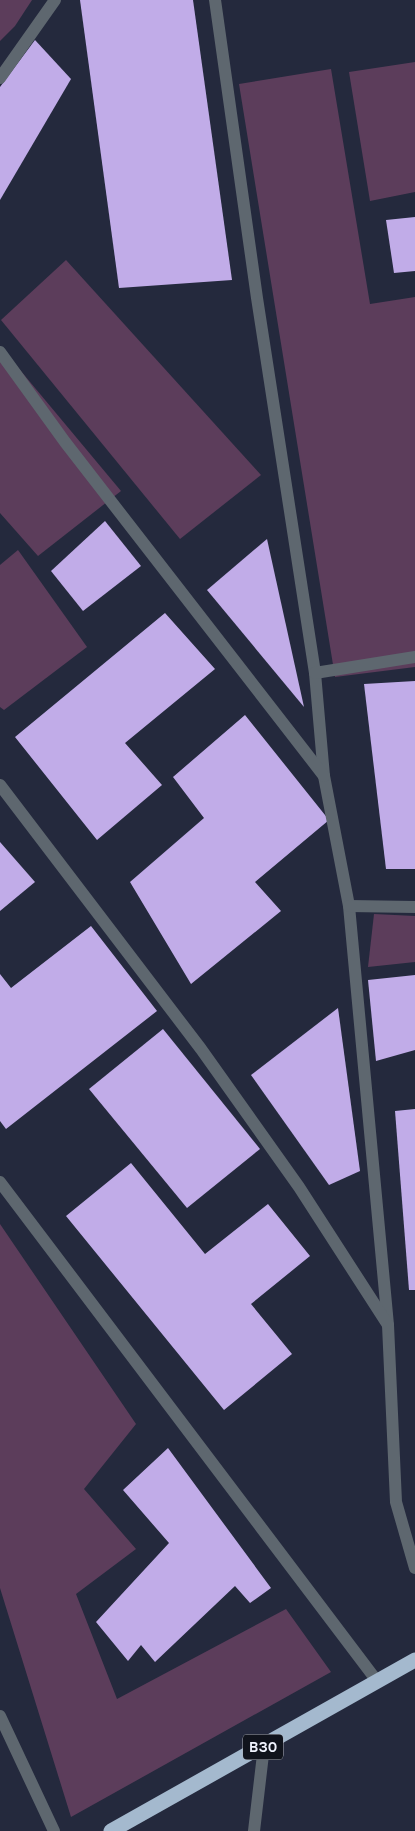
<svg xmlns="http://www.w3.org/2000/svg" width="415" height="1831" viewBox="0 0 415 1831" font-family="Karla,sans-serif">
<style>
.green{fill:#5c3d5b}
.building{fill:#c1ace8}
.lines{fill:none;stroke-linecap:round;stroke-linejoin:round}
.minor{stroke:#5e676f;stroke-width:12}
.highway{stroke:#a4b9ce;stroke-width:15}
.labels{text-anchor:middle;stroke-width:5;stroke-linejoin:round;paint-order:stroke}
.shield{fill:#10131c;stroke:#adb0ba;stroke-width:1}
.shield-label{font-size:15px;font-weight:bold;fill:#f0f3fe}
</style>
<rect width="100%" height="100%" fill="#24293d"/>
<g class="green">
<path d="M0 0H32L15 26 0 41Z"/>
<path d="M415 62V192L370 201 349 72Z"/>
<path d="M331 69 370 304 415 297V667L335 677 239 84Z"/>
<path d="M66 260 261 475 180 539 1 320Z"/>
<path d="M0 346 121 491 38 556 0 513Z"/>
<path d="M18 550 87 647 4 710 0 707V565Z"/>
<path d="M374 914 415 916V962L368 967Z"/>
<path d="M0 1224 136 1424 84 1489 136 1549 76 1594 117 1699 286 1609 331 1672 71 1817 0 1588Z"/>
</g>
<g class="building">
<path d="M80 0H193L232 280 119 288Z"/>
<path d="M35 40 71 79 0 200V87Z"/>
<path d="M415 217V271L394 273 386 220Z"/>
<path d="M105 521 141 566 83 611 51 571Z"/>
<path d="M267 539 304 707 207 590Z"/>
<path d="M165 613 215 669 125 743 162 785 97 840 15 737Z"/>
<path d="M415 681V869H386L364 684Z"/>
<path d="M245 715 329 820 255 882 281 911 191 984 130 882 204 818 173 777Z"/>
<path d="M0 842 35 882 0 911Z"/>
<path d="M91 926 157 1011 6 1129 0 1121V974L11 988Z"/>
<path d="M415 975V1050L376 1061 368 980Z"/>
<path d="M338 1008 360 1171 329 1185 251 1075Z"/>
<path d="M163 1029 260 1149 187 1208 89 1089Z"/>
<path d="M415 1109V1290H409L395 1111Z"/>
<path d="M131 1163 205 1254 268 1204 310 1256 251 1304 292 1354 224 1410 66 1216Z"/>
<path d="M168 1448 271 1588 250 1603 235 1586 155 1662 141 1645 128 1661 96 1622 169 1543 123 1490Z"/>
</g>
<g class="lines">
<g class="minor">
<path d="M215 0 257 298 315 673 324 776 349 906 388 1325"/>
<path d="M0 78 55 0"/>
<path d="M0 352 65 442 324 776"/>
<path d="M315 673 415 657"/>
<path d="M0 785 201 1049 299 1187 388 1325 396 1502 415 1568"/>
<path d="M349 906 415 907"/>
<path d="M0 1182 377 1681"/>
<path d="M0 1716 54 1831"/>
<path d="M254 1831 264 1746"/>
</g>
<path class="highway" d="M111 1831 415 1660"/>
</g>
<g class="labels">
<rect class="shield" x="243" y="1734.5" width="40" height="25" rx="4"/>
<g class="shield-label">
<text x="263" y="1752">B30</text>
</g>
</g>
</svg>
